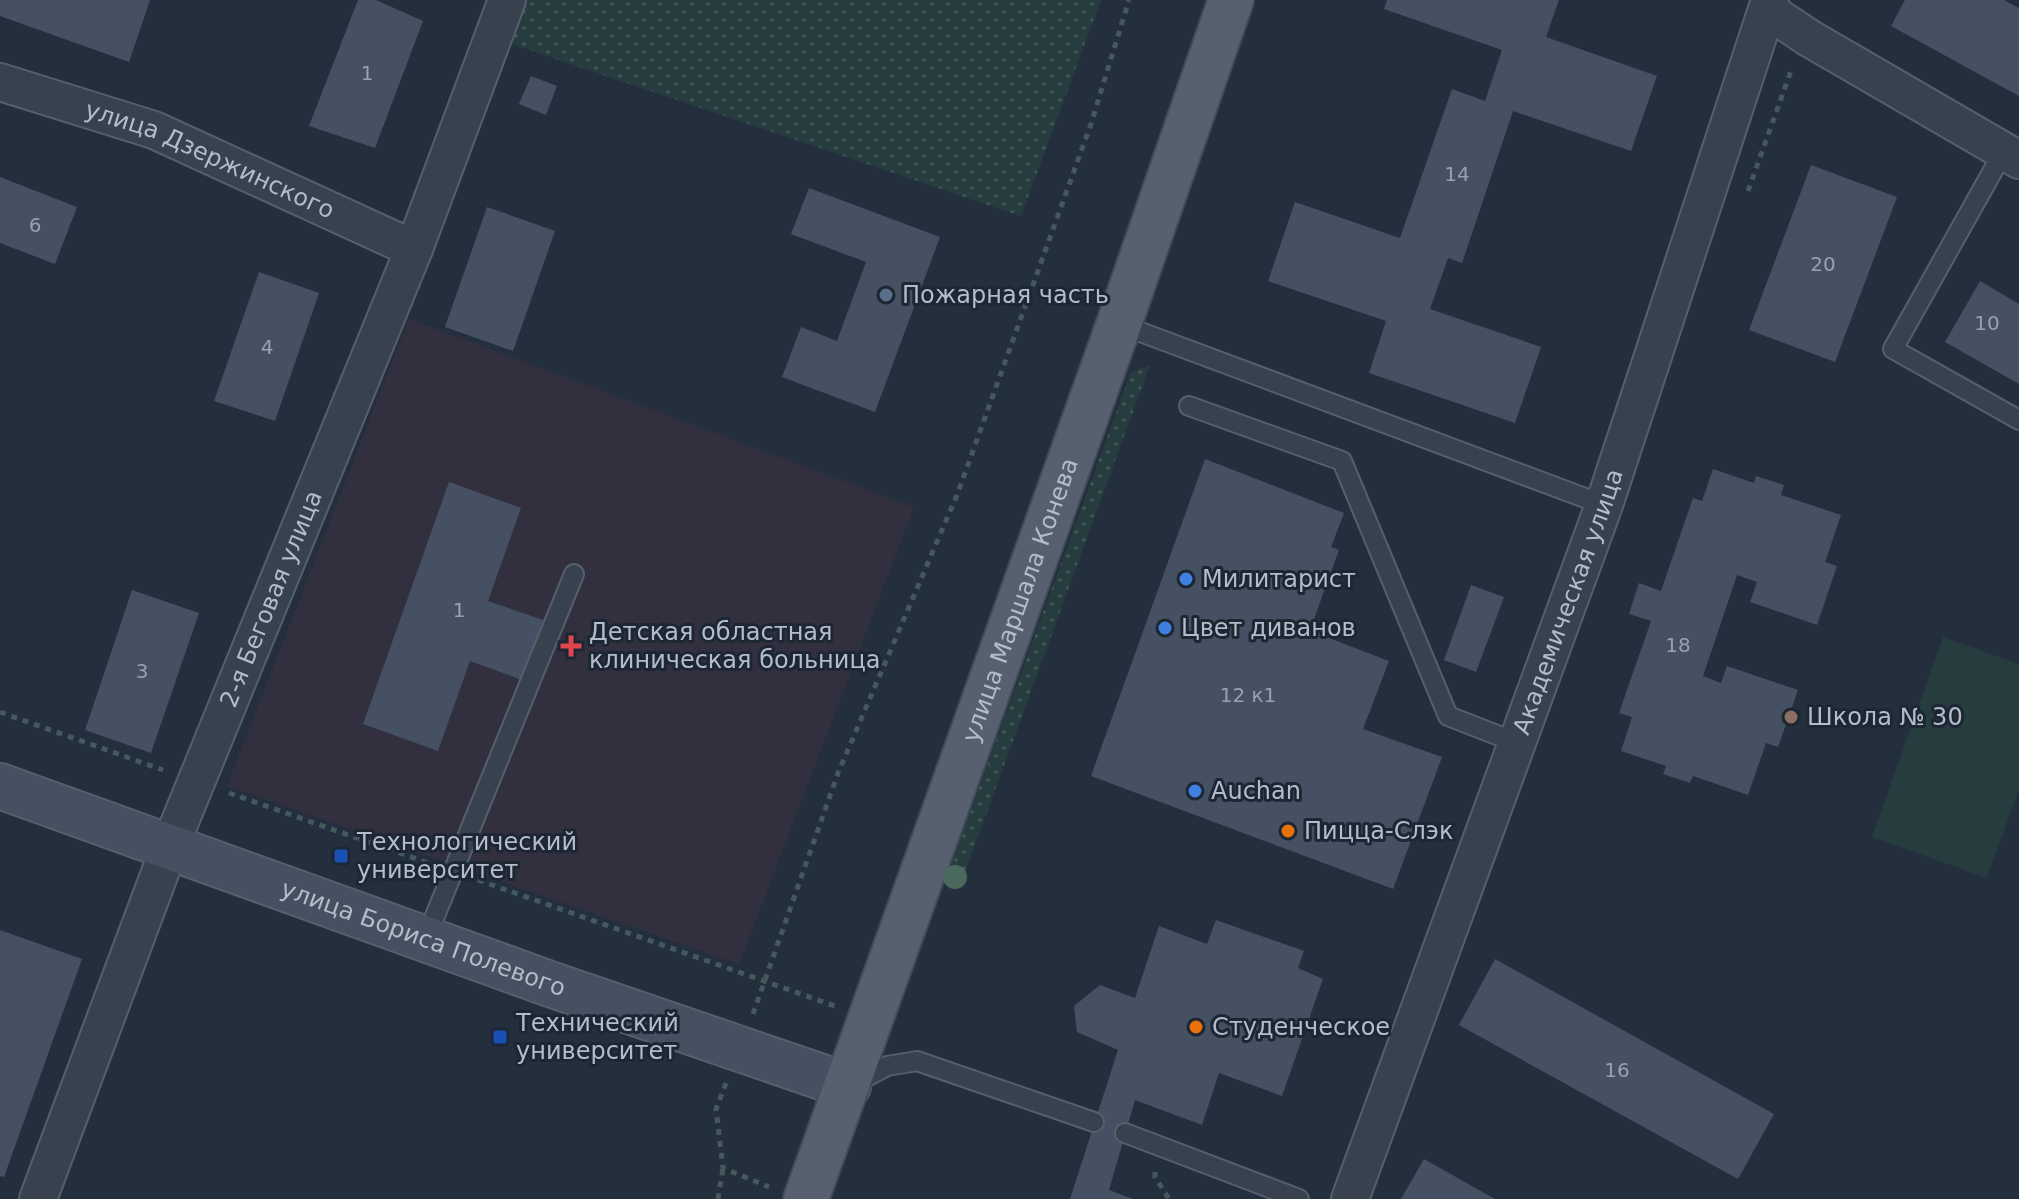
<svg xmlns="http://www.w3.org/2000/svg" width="2019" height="1199" viewBox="0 0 2019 1199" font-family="'DejaVu Sans',sans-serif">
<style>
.medical{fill:#32303f}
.green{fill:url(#green-dots)}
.pitch{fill:#263c3f}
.building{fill:#455162}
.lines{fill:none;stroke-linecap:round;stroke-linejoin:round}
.service-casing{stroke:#565f6c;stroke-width:22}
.minor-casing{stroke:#565f6c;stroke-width:40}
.secondary-casing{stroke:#565f6c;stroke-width:48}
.primary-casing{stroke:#414a57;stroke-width:48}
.path{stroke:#44595c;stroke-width:5;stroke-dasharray:6 6;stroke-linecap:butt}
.service{stroke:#38414e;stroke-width:18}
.minor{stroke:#38414e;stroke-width:36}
.secondary{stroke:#465061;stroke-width:44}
.primary{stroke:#56606e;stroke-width:44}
.tree{fill:#4b6a5d}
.service-dot{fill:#5c6f8a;stroke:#1d2633;stroke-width:3}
.shop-dot{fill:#3f7fe0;stroke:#1d2633;stroke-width:3}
.health-dot{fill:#e0444e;stroke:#1d2633;stroke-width:3}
.education-dot{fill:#8d6e63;stroke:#1d2633;stroke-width:3}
.food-dot{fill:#e8710a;stroke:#1d2633;stroke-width:3}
.transit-dot{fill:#1a4fb4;stroke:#1d2633;stroke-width:3}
.labels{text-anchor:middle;stroke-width:6;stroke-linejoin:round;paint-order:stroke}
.number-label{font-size:20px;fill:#98a1af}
.street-label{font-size:24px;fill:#b4bcc9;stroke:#1d2633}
.poi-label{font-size:24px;fill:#b4bcc9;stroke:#1d2633;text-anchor:start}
</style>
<defs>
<pattern id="green-dots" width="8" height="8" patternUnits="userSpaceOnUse" patternTransform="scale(2)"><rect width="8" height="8" fill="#263c3f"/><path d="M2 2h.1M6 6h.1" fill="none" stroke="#435659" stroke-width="1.8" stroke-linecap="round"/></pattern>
</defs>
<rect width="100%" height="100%" fill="#242f3e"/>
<path class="medical" d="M409 319 914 507 739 964 227 786Z"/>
<g class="green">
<path d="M525 0H1101L1021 216 509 43Z"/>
<path d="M1150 365 960 886 945 881 1131 372Z"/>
</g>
<path class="pitch" d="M1943 637 2019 664V789L1987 878 1872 837Z"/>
<g class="building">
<path d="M0 0H150L129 62 0 16Z"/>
<path d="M358 0H376L423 21 375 148 309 126Z"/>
<path d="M1387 0H1559L1546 37 1657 76 1631 151 1513 111 1462 263 1448 258 1430 309 1541 347 1515 423 1369 373 1386 321 1268 281 1295 202 1400 238 1452 89 1485 101 1502 50 1384 9Z"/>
<path d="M1905 0H2004L2019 8V96L1891 26Z"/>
<path d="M531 76 557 86 546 115 519 104Z"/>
<path d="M1811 165 1897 197 1835 362 1749 330Z"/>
<path d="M0 177 77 207 55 264 0 243Z"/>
<path d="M809 188 940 237 875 412 782 377 801 327 837 341 866 262 791 234Z"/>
<path d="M487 207 555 231 513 351 445 327Z"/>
<path d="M259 272 319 293 275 421 214 401Z"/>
<path d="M1980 281 2019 304V384L1945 342Z"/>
<path d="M1205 459 1344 513 1331 547 1339 550 1314 619 1321 635 1389 661 1363 729 1442 757 1393 889 1091 776Z"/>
<path d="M1713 469 1754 483 1756 476 1784 485 1781 495 1841 515 1825 562 1837 566 1817 625 1750 602 1757 582 1737 575 1703 676 1721 683 1727 666 1798 690 1778 747 1766 743 1748 795 1693 776 1690 783 1663 774 1666 766 1621 751 1632 717 1619 713 1651 621 1629 614 1639 583 1661 591 1693 498 1702 501Z"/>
<path d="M449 482 521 508 488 601 543 620 522 680 470 661 438 751 363 724Z"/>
<path d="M1471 585 1504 597 1476 672 1444 660Z"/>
<path d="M132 590 199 613 151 753 85 730Z"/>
<path d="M1216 920 1304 951 1298 968 1323 979 1282 1096 1219 1073 1202 1125 1135 1100 1109 1190 1133 1199H1070L1118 1050 1077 1032 1074 1006 1100 985 1135 998 1159 926 1207 944Z"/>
<path d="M0 930 82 959 4 1177 0 1176Z"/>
<path d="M1495 959 1774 1114 1738 1179 1459 1025Z"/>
<path d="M1424 1159 1495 1199H1401Z"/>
</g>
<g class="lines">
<g class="service-casing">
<g id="service">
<path d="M2004 151 1893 349 2019 420"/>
<path d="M1119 324 1604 505"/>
<path d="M1189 406 1342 461 1448 716 1515 742"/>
<path d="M426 938 574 574"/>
<path d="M855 1083 887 1066 917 1061 1094 1122"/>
<path d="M1125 1133 1299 1199"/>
</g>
</g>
<g class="minor-casing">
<g id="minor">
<path d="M1767 10 1809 38 2019 160"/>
<path id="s1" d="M0 82 154 130 414 249"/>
<path id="s2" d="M38 1199 170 846 414 249 507 0"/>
<path id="s3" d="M1350 1199 1604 505 1770 0"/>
</g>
</g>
<g class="secondary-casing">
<g id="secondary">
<path id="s4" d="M0 786 550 984 848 1086"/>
</g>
</g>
<g class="primary-casing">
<g id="primary">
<path id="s5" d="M806 1199 1119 324 1231 0"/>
</g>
</g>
<g class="path">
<path d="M1748 191 1792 68"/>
<path d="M0 712 163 770"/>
<path d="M229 793 431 864"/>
<path d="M478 880 835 1006"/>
<path d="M753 1014 838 773 957 495 1091 124 1129 0"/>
<path d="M726 1083 716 1109 723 1168 769 1187"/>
<path d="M1155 1172V1177L1169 1199"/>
<path d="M718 1199 723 1168"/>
</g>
<use href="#service" class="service"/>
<use href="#minor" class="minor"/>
<use href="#secondary" class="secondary"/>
<use href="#primary" class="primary"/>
</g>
<circle class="tree" cx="955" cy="877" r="12"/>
<circle class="service-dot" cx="886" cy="295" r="8"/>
<g class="shop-dot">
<circle cx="1186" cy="579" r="8"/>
<circle cx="1165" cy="628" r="8"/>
<circle cx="1195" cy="791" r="8"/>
</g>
<path class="health-dot" d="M567 634h8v8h8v8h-8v8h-8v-8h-8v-8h8z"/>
<circle class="education-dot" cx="1791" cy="717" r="8"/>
<g class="food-dot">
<circle cx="1288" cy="831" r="8"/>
<circle cx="1196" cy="1027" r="8"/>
</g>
<g class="transit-dot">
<rect x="333" y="848" width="16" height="16" rx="4"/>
<rect x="492" y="1029" width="16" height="16" rx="4"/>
</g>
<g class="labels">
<g class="number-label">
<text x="367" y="80">1</text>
<text x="1457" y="181">14</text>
<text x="35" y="232">6</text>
<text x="1823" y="271">20</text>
<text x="1987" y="330">10</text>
<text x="267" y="354">4</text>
<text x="459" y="617">1</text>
<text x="1678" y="652">18</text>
<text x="142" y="678">3</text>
<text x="1248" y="702">12 к1</text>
<text x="1617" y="1077">16</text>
</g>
<g class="street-label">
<text dy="8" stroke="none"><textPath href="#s1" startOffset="224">улица Дзержинского</textPath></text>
<text dy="8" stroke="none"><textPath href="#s2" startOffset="644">2-я Беговая улица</textPath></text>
<text dy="8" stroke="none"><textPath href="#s5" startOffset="636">улица Маршала Конева</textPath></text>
<text dy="8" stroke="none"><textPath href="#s3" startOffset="636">Академическая улица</textPath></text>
<text dy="8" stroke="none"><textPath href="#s4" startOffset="450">улица Бориса Полевого</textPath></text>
</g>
<g class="poi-label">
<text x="902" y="303">Пожарная часть</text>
<text x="1202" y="587">Милитарист</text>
<text x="1181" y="636">Цвет диванов</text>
<text x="589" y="640">Детская областная<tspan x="589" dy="28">клиническая больница</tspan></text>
<text x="1807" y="725">Школа № 30</text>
<text x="1211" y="799">Auchan</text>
<text x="1304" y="839">Пицца-Слэк</text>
<text x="357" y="850">Технологический<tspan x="357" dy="28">университет</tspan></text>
<text x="516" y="1031">Технический<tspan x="516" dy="28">университет</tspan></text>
<text x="1212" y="1035">Студенческое</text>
</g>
</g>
</svg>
